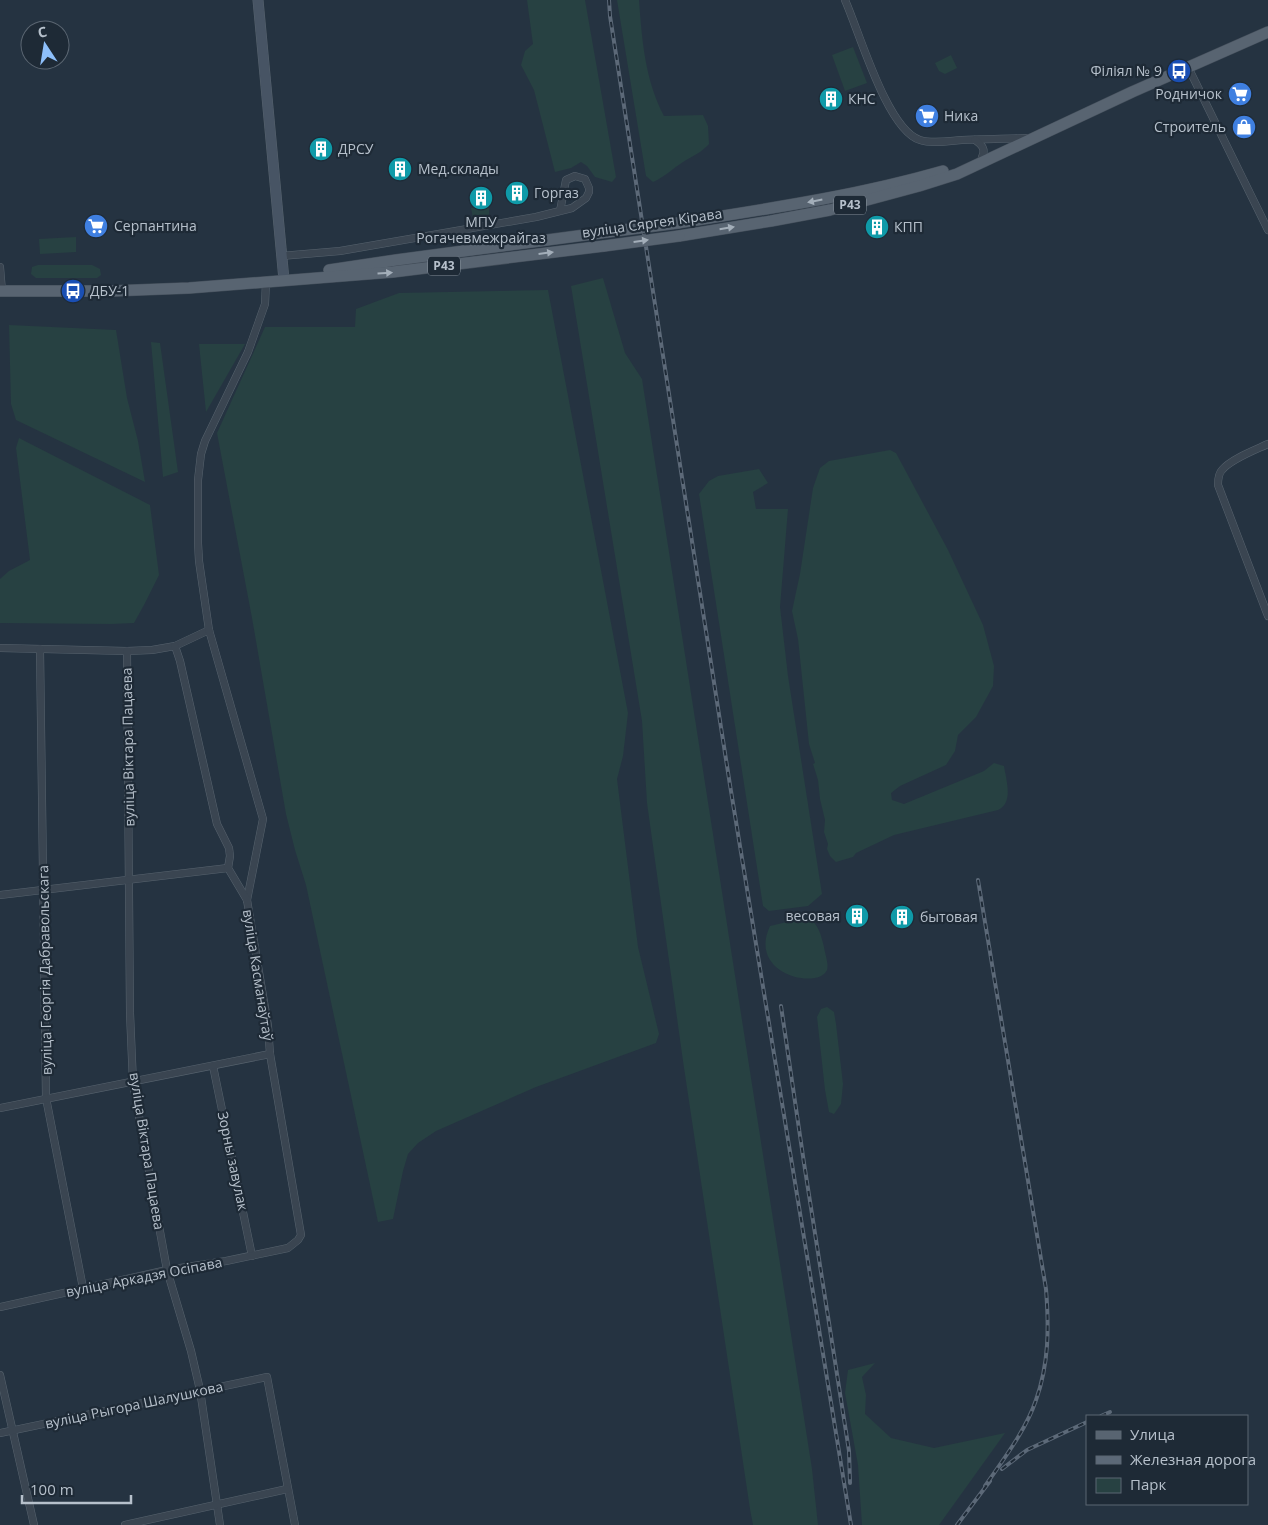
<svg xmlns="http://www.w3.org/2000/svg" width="1268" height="1525" viewBox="0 0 1268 1525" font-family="'Open Sans',sans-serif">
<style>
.green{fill:#274142}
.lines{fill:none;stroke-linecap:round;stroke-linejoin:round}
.street-casing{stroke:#57636e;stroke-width:8}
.secondary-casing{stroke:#57636e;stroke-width:11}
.primary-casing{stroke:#434e5a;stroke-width:12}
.street{stroke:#3a4551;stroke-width:7}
.secondary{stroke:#475464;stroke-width:10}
.primary{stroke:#586471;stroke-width:11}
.rail-casing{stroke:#5c6978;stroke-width:4}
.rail{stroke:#1e2a36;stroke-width:2;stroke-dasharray:5.5;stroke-linecap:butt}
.primary-bridge-casing{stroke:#434e5a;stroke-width:12;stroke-linecap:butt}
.primary-bridge{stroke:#586471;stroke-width:11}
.oneway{fill:#a3aeb9}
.labels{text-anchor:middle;stroke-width:4.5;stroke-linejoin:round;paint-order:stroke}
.shield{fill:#1e2a36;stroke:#88939e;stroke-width:1}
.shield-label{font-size:12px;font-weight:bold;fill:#b6c0cb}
.poi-label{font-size:14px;fill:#b6c0cb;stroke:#1e2a36;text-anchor:start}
.street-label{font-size:14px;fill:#b6c0cb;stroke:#1e2a36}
</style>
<rect width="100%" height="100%" fill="#253341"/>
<g class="green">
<path d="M527 0H585L616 177 612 182 595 177 587 166 581 162 571 168 555 172 534 90 521 65 525 51 533 44Z"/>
<path d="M617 0H639C642 40 645 80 664 116L703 115 708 126 709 144C702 152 693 156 683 162 673 168 665 177 653 182L646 176Z"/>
<path d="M853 47 867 83 845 91 832 55Z"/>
<path d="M951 55 957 68 945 74 939 71 935 63Z"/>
<path d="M489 206V217L473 218 471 208Z"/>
<path d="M76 237V252L40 254 39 239Z"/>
<path d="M38 265H92L100 269 101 275 97 278H36L31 274 32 267Z"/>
<path d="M603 278 625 353 642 379 812 1469 818 1525H753L750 1509 683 1061 647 803 642 721 571 286Z"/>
<path d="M548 290 628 713 623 756 617 779 638 947 659 1034 656 1043 536 1087 436 1131 418 1143 408 1154 403 1171 393 1219 378 1222 306 885 295 850 286 814 252 618 217 433 265 327H355L356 309 399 293Z"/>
<path d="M9 325 116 330 127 398 138 441 145 482 16 420 11 404Z"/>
<path d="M151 342 160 343 178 472 163 477Z"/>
<path d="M199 344H245L206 412Z"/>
<path d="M19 438 150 505 159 575 144 605 134 623 111 624 0 623V579L9 571 30 560 16 448Z"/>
<path d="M890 450 896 453 948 550 983 625 994 666 993 686 976 717 958 735 955 751 946 765 900 786 891 793 892 800 904 804 984 771 994 763 1004 766C1006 779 1014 803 998 810L894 835 856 853 853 857 836 862 830 856 827 849 828 844 824 832 825 820 820 799 818 780 813 764 815 763 809 744 798 639 792 611 800 574 813 488 820 468 829 461Z"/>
<path d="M759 469 768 483 753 492 756 509H788L780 607 788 676 822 894 808 906 769 911 763 906 699 494 709 481 718 476Z"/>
<path d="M808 917C819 925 821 935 824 947 825 954 829 964 827 970 819 990 747 975 770 926Z"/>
<path d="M827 1007 834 1012 836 1024 843 1084 841 1104 834 1114 829 1112 825 1090 817 1017 821 1009Z"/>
<path d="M875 1363 862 1377 866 1395 865 1414 891 1438 934 1448 1005 1433 939 1525H862L858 1465 845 1393 848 1370Z"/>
</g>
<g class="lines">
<g class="street-casing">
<g id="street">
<path d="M845 0C859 31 887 130 920 140 932 144 949 141 962 140 984 139 1005 139 1027 138"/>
<path d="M1188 67 1268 230"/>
<path d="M975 140C982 145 986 149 982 157"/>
<path d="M281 256 340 251 536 217 572 208 586 198 589 192V188L585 179 575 176 566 180 560 211"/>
<path d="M0 267 2 291"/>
<path d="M1268 444C1255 450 1231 459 1222 470 1218 474 1218 480 1218 485L1268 616"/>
<path d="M0 648 127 651 152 650 175 646 209 630"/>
<path d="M40 649 46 1098 83 1288"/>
<path d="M127 651 130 1013 133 1083 167 1270 191 1351 200 1390 220 1525"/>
<path d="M0 895 228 868"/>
<path d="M247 900 263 819 209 630 199 561 198 543V480L201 454 205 441 248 352 265 304 266 282"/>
<path d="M213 1066 252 1256"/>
<path d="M0 1108 270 1054"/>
<path d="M0 1307 167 1270 226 1261 288 1248 298 1240 301 1235 270 1054 268 1026 247 900 228 868 230 856 229 848 217 824 180 661 175 646"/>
<path d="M0 1375 34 1525"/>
<path d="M0 1433 267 1377 295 1525"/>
<path d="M125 1525 287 1489"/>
</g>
</g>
<g class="secondary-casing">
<path id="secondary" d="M258 0 284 280"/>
</g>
<g class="primary-casing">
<g id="primary">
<path d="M678 223C767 209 856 196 943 171"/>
<path d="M679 236 771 221 830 210 919 186 957 174 1132 92 1268 32"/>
<path d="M329 270 396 260 600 233"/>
<path d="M0 291H111L189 288 393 272 604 246"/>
</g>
</g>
<use href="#street" class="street"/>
<use href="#secondary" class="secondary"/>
<use href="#primary" class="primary"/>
<g class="rail-casing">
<g id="rail">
<path d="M609 0 610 16 730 785 851 1525"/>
<path d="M978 880 1046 1289C1049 1327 1049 1364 1036 1400 1026 1430 1003 1460 985 1486"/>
<path d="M781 1006 804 1163 849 1451 850 1483"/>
<path d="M1101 1416 1110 1412"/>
<path d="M1002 1469 1027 1450 1087 1422"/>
<path d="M957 1525 990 1481"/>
</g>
</g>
<use href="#rail" class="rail"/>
<g class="primary-bridge-casing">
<g id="primary-bridge">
<path d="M600 233 678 223"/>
<path d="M604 246 679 236"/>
</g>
</g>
<use href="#primary-bridge" class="primary-bridge"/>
</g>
<defs><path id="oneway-solid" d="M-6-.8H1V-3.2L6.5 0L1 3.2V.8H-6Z" transform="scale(1.25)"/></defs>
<g class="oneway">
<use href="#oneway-solid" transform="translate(815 201) rotate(169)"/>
<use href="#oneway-solid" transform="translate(727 228) rotate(-9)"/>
<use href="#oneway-solid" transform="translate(641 241) rotate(-8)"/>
<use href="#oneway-solid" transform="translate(546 253) rotate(-7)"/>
<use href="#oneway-solid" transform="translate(385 273) rotate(-4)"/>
</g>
<defs>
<g id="bus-disc" transform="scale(1.25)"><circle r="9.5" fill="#1a4fb4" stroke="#1e2a36"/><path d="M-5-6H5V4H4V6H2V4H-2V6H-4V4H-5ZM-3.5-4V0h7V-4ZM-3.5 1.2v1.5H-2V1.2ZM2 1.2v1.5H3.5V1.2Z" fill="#fff"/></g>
<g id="supermarket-disc" transform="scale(1.25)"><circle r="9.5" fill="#3f7fe0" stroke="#1e2a36"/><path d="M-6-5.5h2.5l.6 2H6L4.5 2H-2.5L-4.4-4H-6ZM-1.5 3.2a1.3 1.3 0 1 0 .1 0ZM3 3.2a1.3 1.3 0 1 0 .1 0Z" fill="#fff"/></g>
<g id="building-disc" transform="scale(1.25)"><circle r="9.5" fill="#0f9aa8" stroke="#1e2a36"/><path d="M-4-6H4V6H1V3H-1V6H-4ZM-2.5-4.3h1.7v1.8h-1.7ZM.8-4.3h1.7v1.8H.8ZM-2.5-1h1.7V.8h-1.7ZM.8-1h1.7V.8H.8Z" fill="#fff"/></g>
<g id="shop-disc" transform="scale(1.25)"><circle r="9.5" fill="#3f7fe0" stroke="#1e2a36"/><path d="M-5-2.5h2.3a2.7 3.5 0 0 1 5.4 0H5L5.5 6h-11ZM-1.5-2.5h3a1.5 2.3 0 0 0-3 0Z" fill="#fff"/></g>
</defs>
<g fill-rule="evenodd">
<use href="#bus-disc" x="1179" y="71"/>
<use href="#supermarket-disc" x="1240" y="94"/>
<use href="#building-disc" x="831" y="99"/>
<use href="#supermarket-disc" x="927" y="116"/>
<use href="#shop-disc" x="1244" y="127"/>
<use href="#building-disc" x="321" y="149"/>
<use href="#building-disc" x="400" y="169"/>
<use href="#building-disc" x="517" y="193"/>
<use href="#building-disc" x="481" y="198"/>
<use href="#supermarket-disc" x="96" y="226"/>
<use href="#building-disc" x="877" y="227"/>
<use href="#bus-disc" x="73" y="291"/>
<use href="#building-disc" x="857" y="916"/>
<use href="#building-disc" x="902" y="917"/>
</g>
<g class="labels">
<g class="shield">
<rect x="834" y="195.5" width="32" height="19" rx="4"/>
<rect x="428" y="256.5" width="32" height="19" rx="4"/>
</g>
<g class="shield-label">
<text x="850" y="209">Р43</text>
<text x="444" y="270">Р43</text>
</g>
<g class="poi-label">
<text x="1162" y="76" text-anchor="end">Філіял № 9</text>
<text x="1222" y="99" text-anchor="end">Родничок</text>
<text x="848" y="104">КНС</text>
<text x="944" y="121">Ника</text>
<text x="1226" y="132" text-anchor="end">Строитель</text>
<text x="338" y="154">ДРСУ</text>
<text x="418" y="174">Мед.склады</text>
<text x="534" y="198">Горгаз</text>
<text x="481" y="227" text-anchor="middle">МПУ<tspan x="481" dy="16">Рогачевмежрайгаз</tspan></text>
<text x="114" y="231">Серпантина</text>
<text x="894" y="232">КПП</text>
<text x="90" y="296">ДБУ-1</text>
<text x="840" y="921" text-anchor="end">весовая</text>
<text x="920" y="922">бытовая</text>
</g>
<g class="street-label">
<text transform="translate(652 223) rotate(-8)" y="5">вуліца Сяргея Кірава</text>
<text transform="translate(128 747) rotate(-91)" y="5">вуліца Віктара Пацаева</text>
<text transform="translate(45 970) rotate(-91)" y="5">вуліца Георгія Дабравольскага</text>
<text transform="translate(258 975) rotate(81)" y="5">вуліца Касманаўтаў</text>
<text transform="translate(147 1151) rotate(81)" y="5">вуліца Віктара Пацаева</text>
<text transform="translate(233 1161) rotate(78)" y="5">Зорны завулак</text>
<text transform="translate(144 1277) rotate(-11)" y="5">вуліца Аркадзя Осіпава</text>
<text transform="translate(134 1405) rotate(-12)" y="5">вуліца Рыгора Шалушкова</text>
</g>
</g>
<rect x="1086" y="1415" width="162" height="90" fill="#1e2a36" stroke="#5b6672"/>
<rect x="1096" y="1431" width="25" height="8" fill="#586471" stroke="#5b6672"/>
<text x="1130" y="1440" font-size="15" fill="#b6c0cb">Улица</text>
<rect x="1096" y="1456" width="25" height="8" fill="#5c6978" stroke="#5b6672"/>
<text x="1130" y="1465" font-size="15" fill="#b6c0cb">Железная дорога</text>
<rect x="1096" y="1478" width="25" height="15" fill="#274142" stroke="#5b6672"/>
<text x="1130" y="1490" font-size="15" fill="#b6c0cb">Парк</text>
<g transform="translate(45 45) rotate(348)"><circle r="24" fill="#1e2a36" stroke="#5b6672"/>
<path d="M0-4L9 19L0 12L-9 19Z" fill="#8dbffa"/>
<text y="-8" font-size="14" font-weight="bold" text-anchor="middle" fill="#b6c0cb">С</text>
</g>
<path d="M22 1495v8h109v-8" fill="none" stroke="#b6c0cb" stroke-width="2.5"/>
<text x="30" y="1495" font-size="15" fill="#b6c0cb" stroke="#1e2a36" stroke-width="4" paint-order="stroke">100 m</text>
</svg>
